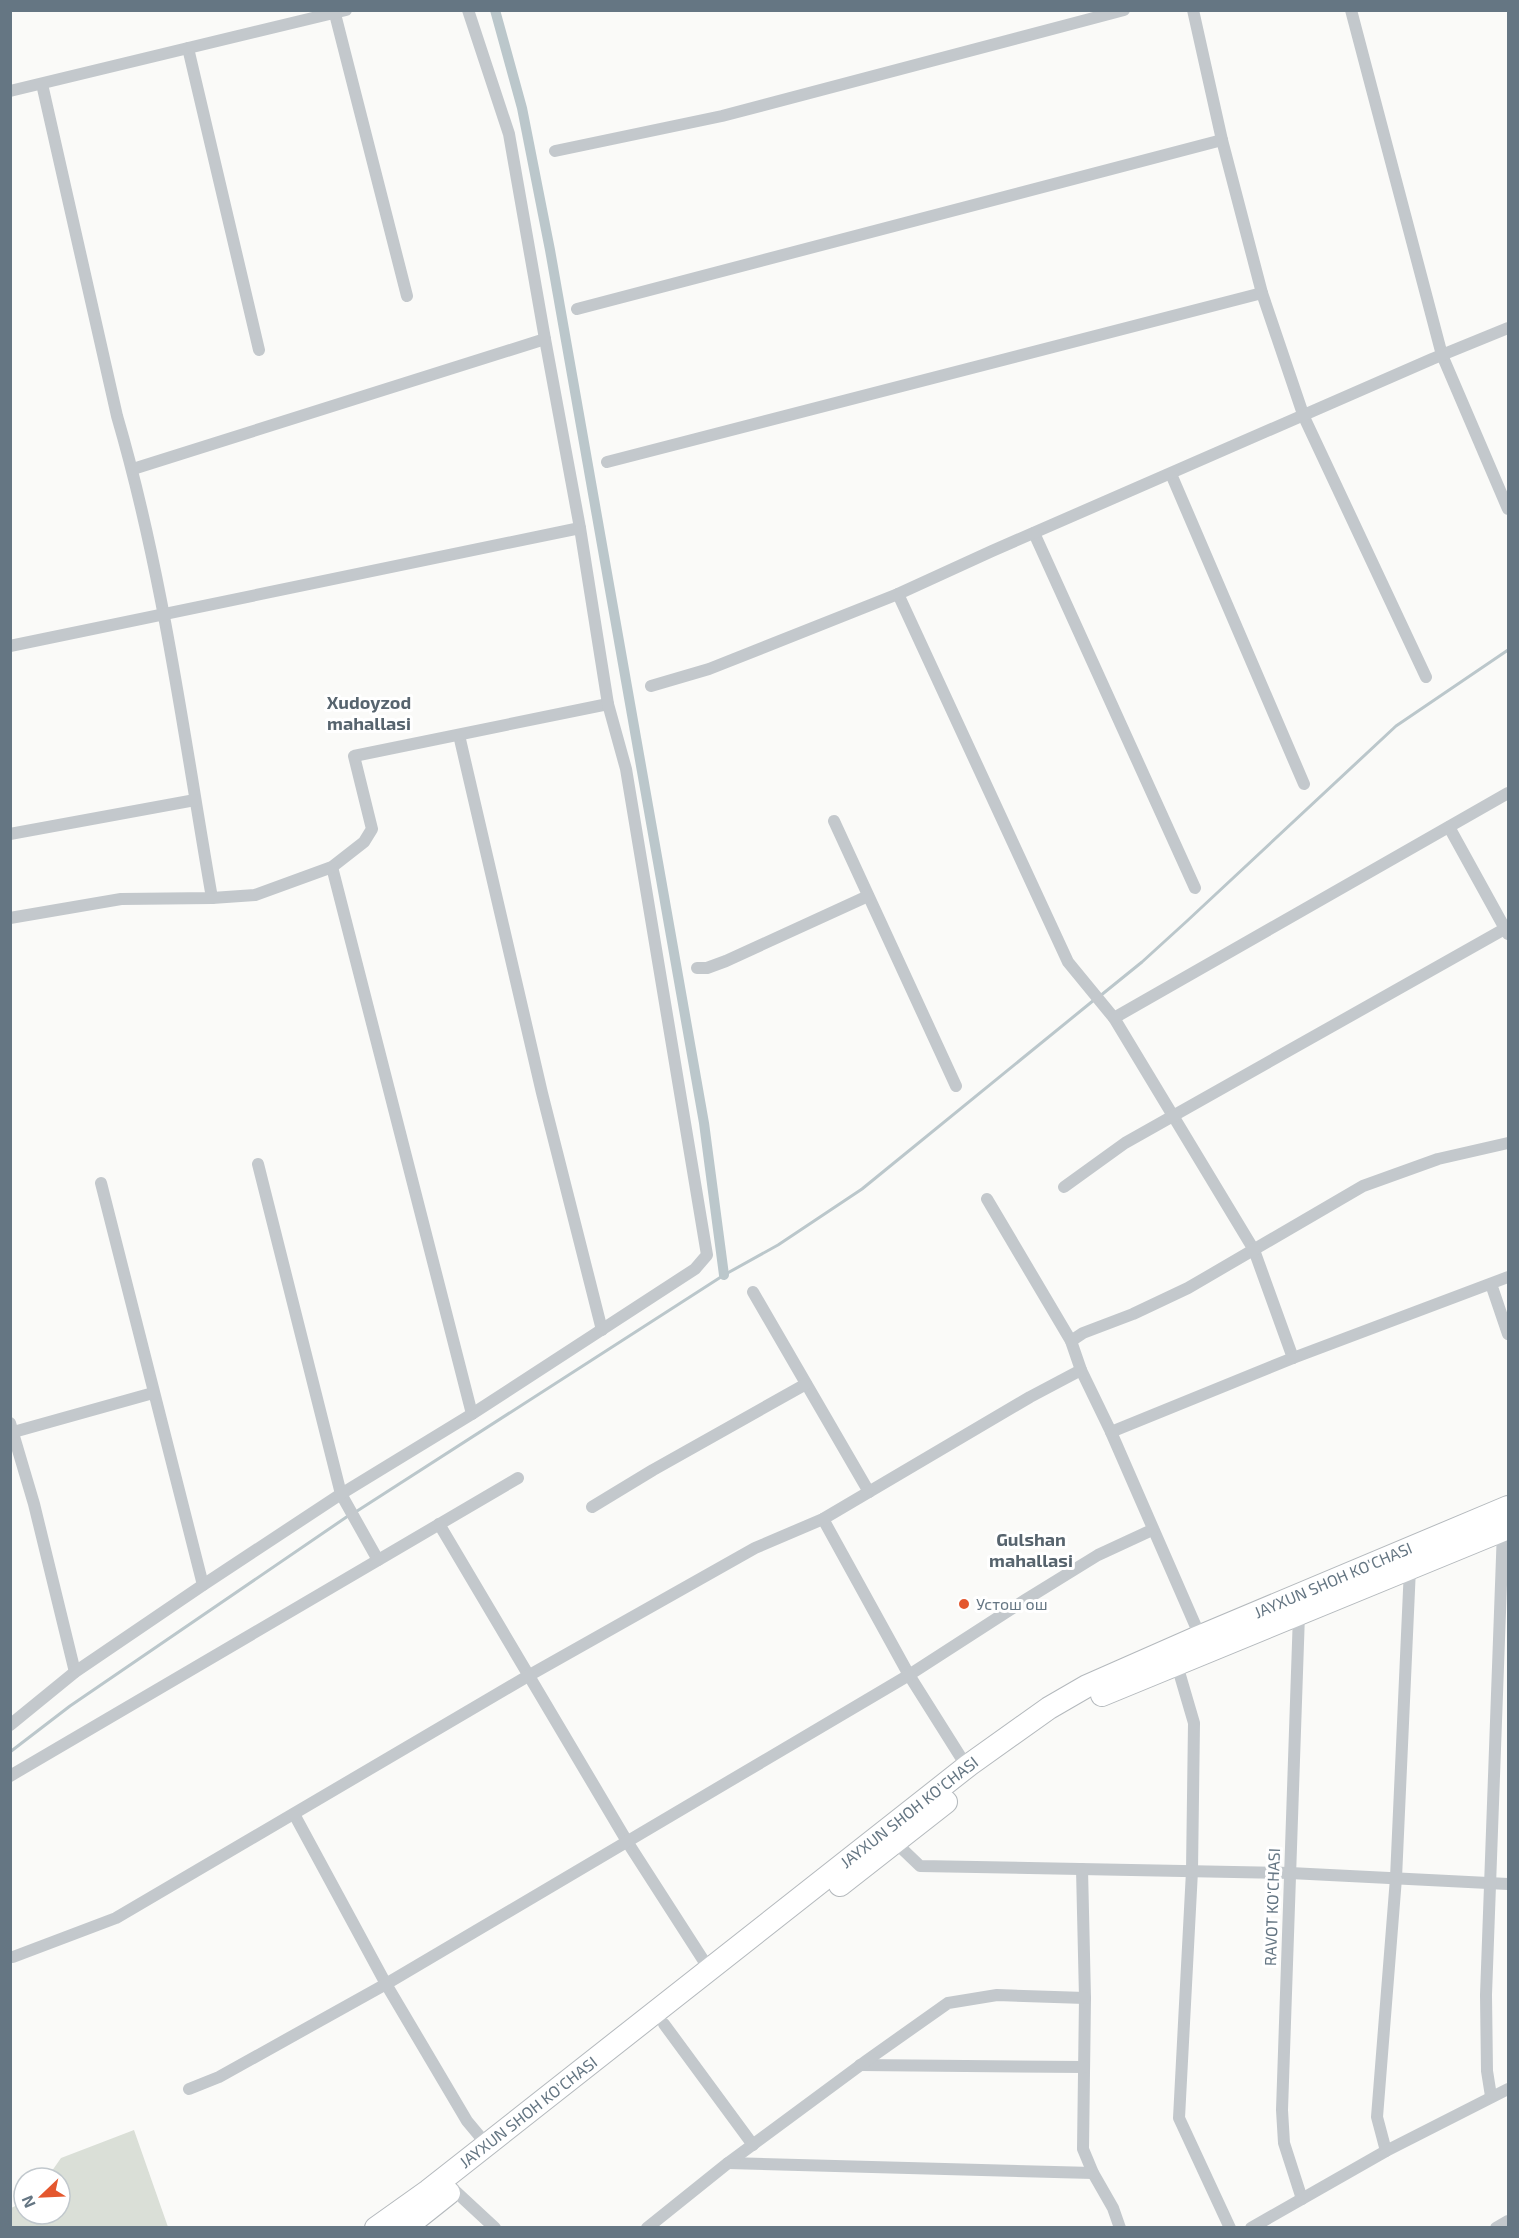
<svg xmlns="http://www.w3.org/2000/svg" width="1519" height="2238" viewBox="0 0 1519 2238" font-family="'Exo 2',sans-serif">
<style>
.green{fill:#dadfd7}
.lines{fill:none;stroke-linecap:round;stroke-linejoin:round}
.stream{stroke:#bbc7cb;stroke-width:3}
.canal{stroke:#bbc7cb;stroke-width:10}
.highway-casing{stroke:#b4b9bd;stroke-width:24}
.street{stroke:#c3c8cc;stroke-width:12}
.highway{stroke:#fff;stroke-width:22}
.poi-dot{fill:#e4572e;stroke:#fff;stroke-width:2}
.labels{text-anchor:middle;stroke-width:6;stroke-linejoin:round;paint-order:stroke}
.street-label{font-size:16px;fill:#657683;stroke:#fff}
.poi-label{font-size:16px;fill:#657683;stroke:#fff;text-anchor:start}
.neighbourhood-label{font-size:18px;font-weight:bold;fill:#57646e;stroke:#fff}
</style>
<rect width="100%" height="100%" fill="#fafaf8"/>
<path class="green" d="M134 2130 168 2227H11V2208L24 2202V2214H60V2178H47L61 2158Z"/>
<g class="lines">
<g class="stream">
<path d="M1100 996 1142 962 1187 921 1396 726 1508 650"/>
<path d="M354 1513 724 1275 778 1245 862 1189 1094 1000"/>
<path d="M10 1752 70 1706 348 1516"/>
</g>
<path class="canal" d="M495 10 522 108 550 250 704 1123 724 1275"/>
<g class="highway-casing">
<g id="highway">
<path d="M1102 1695 1508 1528"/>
<path d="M840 1885 946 1802"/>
<path d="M376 2228 428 2191 969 1765 1049 1708 1087 1686 1196 1638 1508 1507"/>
<path d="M405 2228 449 2193"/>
</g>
</g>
<g class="street">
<path d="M334 10 407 296"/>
<path d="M1193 10 1222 140 1262 293 1304 417 1426 677"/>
<path d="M1351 10 1442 355 1508 509"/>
<path d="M188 48 259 350"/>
<path d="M42 84 117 416C163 573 184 737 212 898"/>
<path d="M10 91 346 10"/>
<path d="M555 151 722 116 1124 10"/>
<path d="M577 309 1222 140"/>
<path d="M607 462 1262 293"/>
<path d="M133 469 545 339"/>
<path d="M1171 474 1304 784"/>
<path d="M1034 533 1195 888"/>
<path d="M898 594 1068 962 1114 1018 1254 1250 1293 1358"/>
<path d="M10 646 580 528"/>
<path d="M651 686 709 669 898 594 992 551 1432 359 1508 328"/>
<path d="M459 735 542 1093 602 1330"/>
<path d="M834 821 956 1086"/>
<path d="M1449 827 1508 934"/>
<path d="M10 834 195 800"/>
<path d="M332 867 472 1414"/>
<path d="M10 918 121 899 212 898 255 895 332 867 364 842 372 829 354 756 608 704"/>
<path d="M697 968H707L726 961 868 896"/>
<path d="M1114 1018 1508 793"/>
<path d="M258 1164 341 1494 378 1560"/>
<path d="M101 1183 203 1585"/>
<path d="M1064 1187 1125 1143 1508 927"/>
<path d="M987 1199 1071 1341 1081 1370 1111 1432 1200 1636"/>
<path d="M1491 1284 1508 1334"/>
<path d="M753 1292 869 1492"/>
<path d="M1071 1341 1083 1333 1133 1314 1188 1288 1363 1186 1438 1159 1508 1143"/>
<path d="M10 1423 34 1504 75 1672"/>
<path d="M1111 1432 1293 1358 1508 1277"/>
<path d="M10 1433 153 1393"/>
<path d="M592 1507 653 1470 806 1384"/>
<path d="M823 1519 909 1675 960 1756 969 1765"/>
<path d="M439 1524 628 1843 709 1969"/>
<path d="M1299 1614 1282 2110 1284 2143 1302 2199"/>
<path d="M1177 1665 1194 1723 1192 1871 1179 2118 1230 2228"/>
<path d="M10 1725 75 1672 203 1585 341 1494 472 1414 695 1269 707 1255 626 769 608 704 580 528 545 339 509 134 468 10"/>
<path d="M10 1776 518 1478"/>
<path d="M294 1814 386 1984 467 2121 487 2145"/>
<path d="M896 1843 920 1866 1290 1873 1508 1884"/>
<path d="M1082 1869 1085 1998 1083 2149 1093 2173 1113 2208 1120 2228"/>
<path d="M13 1957 116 1918 528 1676 755 1548 823 1519 1030 1397 1081 1370"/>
<path d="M664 2024 753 2145"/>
<path d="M860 2065 1084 2067"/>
<path d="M189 2089 219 2077 386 1984 909 1675 1025 1600 1098 1555 1152 1530"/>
<path d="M1491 2096 1487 2071 1486 1995 1503 1530"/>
<path d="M1386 2151 1377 2117 1396 1878 1410 1568"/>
<path d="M728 2163 1093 2173"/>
<path d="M454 2190 495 2228"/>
<path d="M647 2228 728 2163 866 2061 948 2003 997 1995 1085 1998"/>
<path d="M1251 2228 1386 2151 1508 2089"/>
<path d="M1496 2228 1508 2221"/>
</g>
<use href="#highway" class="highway"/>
</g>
<circle class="poi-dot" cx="964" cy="1604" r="6"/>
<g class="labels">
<g class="street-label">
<text transform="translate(1333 1580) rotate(-23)" y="6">JAYXUN SHOH KO'CHASI</text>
<text transform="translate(909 1812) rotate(-38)" y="6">JAYXUN SHOH KO'CHASI</text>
<text transform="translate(1272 1907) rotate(-88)" y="6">RAVOT KO'CHASI</text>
<text transform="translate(528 2112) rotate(-38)" y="6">JAYXUN SHOH KO'CHASI</text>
</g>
<g class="poi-label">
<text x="976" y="1610">Устош ош</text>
</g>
<g class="neighbourhood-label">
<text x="369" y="709">Xudoyzod<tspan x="369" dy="21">mahallasi</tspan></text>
<text x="1031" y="1546">Gulshan<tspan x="1031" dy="21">mahallasi</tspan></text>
</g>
</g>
<rect width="1519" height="2238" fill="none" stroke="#657683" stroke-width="24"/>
<g transform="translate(42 2196) rotate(247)"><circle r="28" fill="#ffffff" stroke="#c1c8cd" stroke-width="1.5"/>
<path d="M0-4.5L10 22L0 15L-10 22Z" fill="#e4572e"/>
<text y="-9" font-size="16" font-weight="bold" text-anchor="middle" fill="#657683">N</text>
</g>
</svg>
